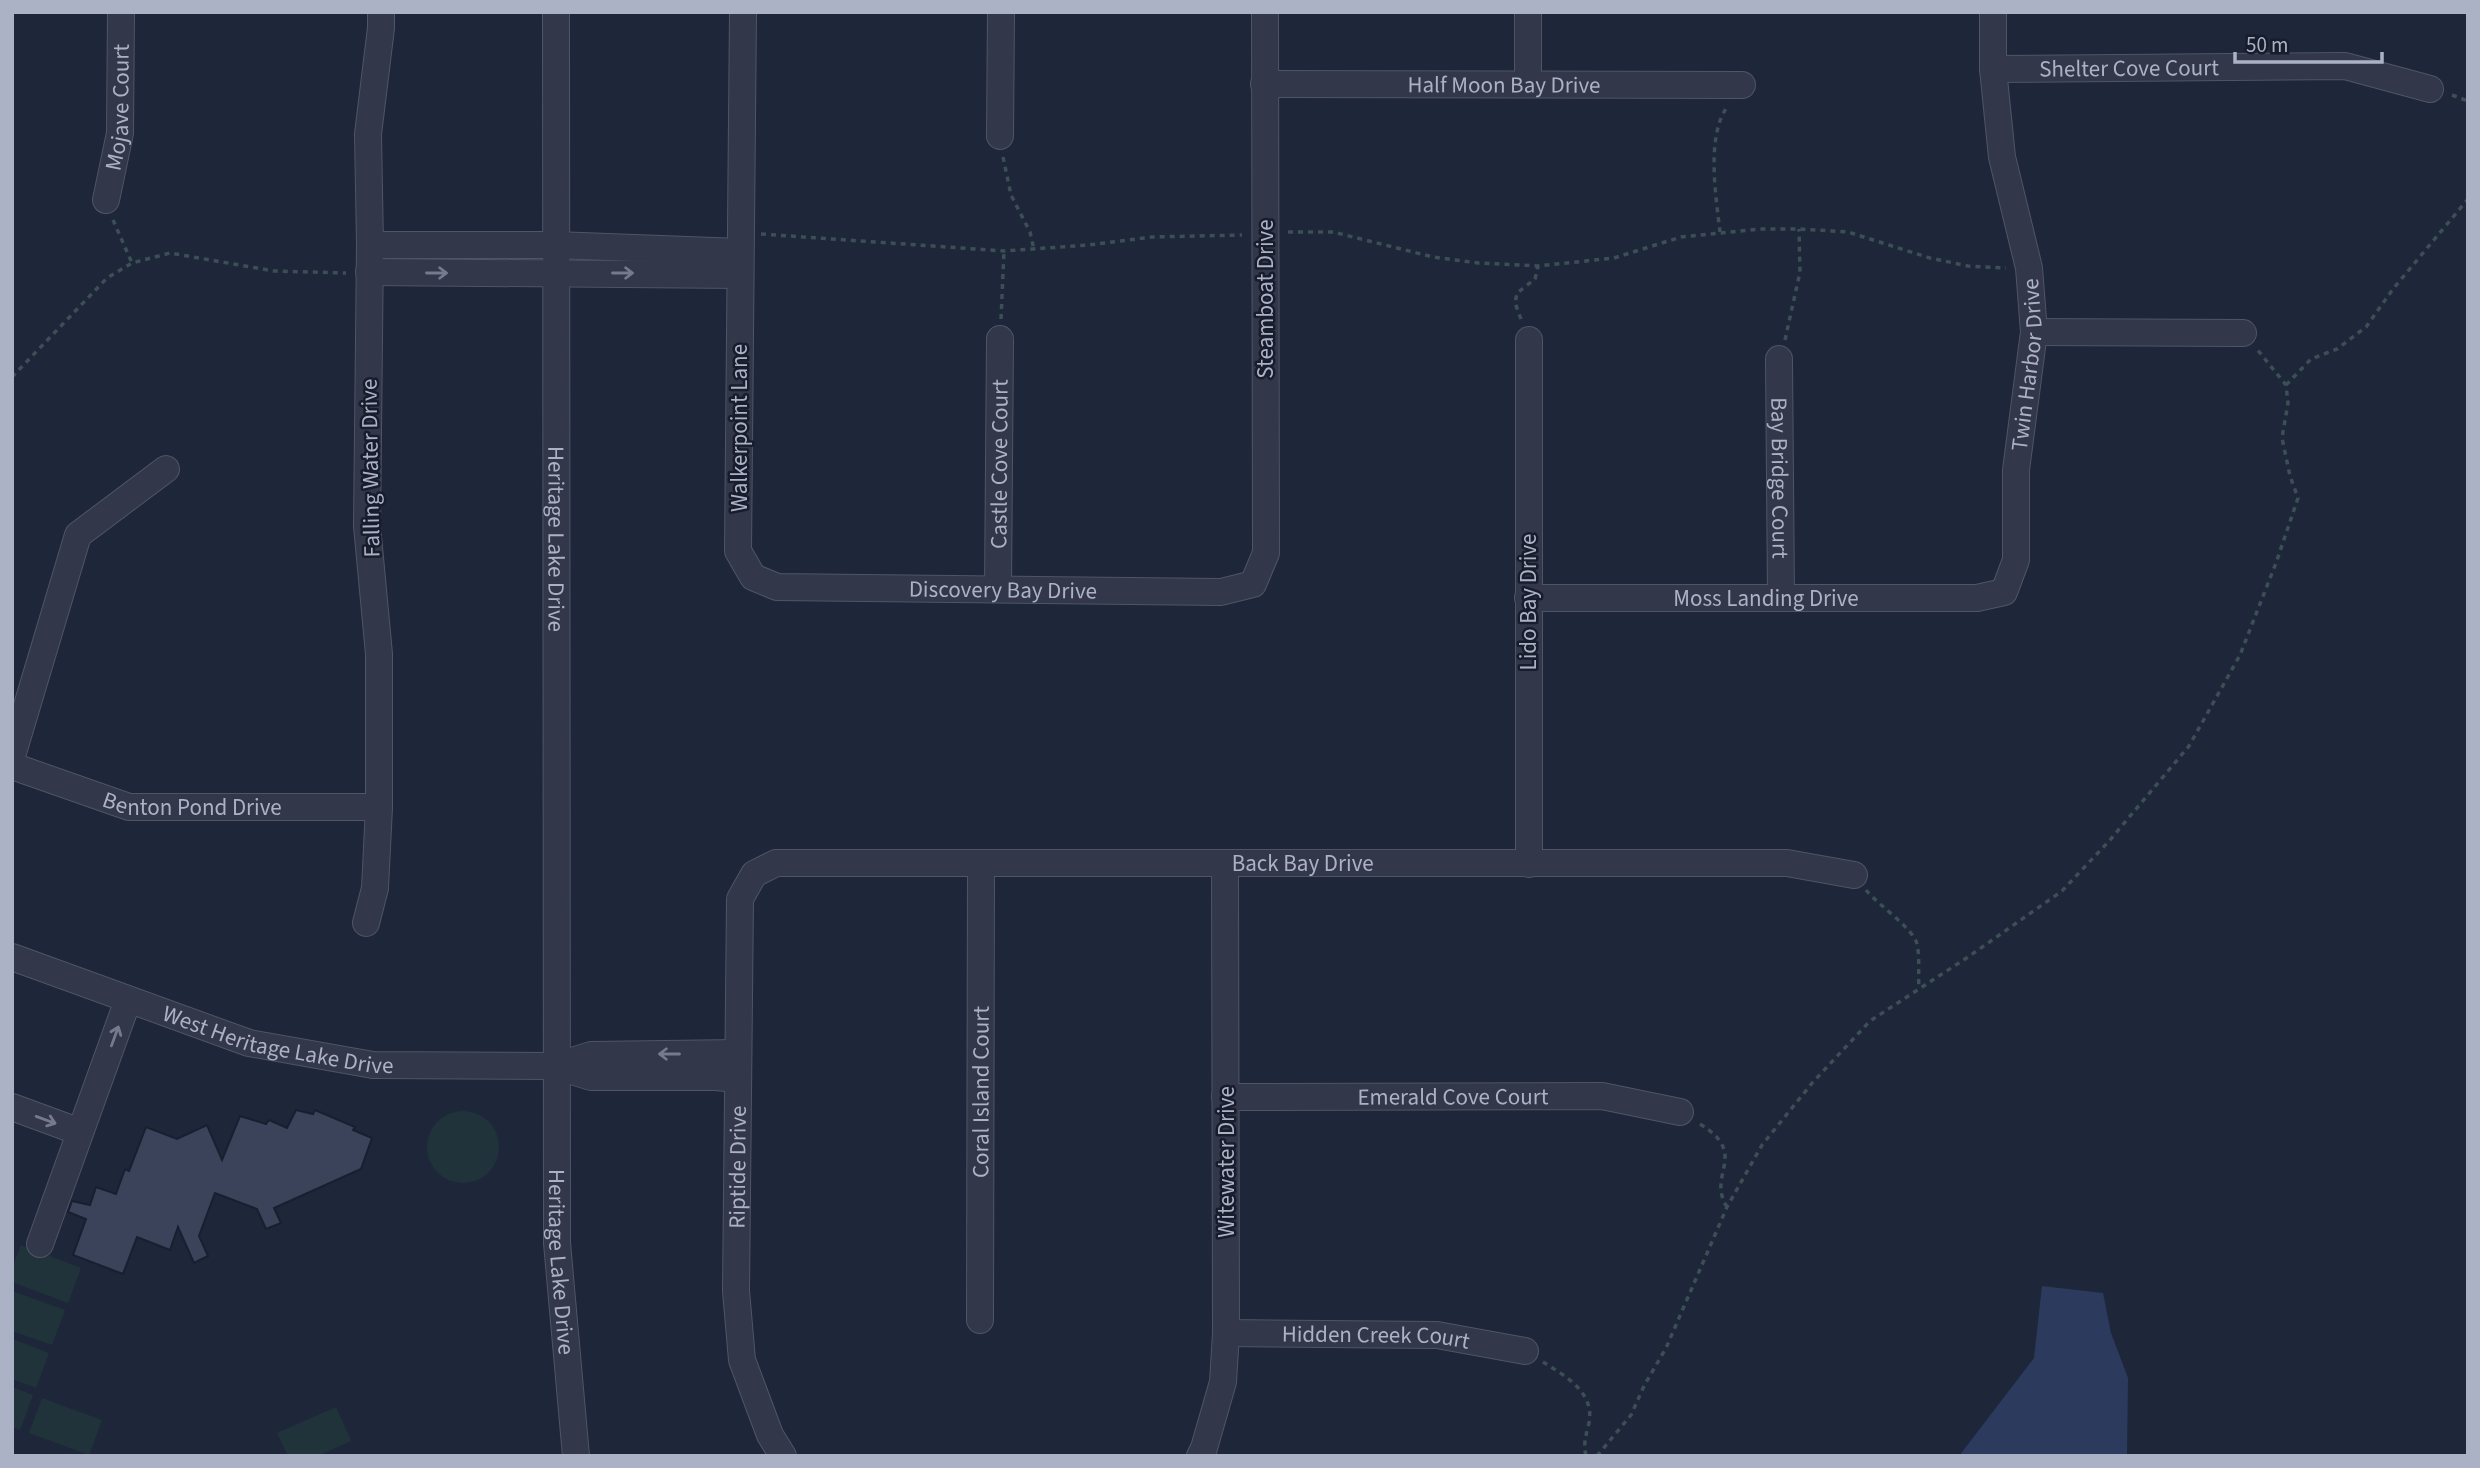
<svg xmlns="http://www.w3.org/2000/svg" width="2480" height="1468" viewBox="0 0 2480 1468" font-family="'Source Sans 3',sans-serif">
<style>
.green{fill:#20333a}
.water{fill:#2c3a5e}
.building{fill:#3a4359;stroke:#191f30;stroke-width:2}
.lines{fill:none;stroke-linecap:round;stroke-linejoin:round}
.minor-casing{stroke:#4f5567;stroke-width:28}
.path{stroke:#3b4f54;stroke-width:3.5;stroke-dasharray:5 5;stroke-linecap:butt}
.minor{stroke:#323849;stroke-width:26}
.oneway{stroke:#757b8e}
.labels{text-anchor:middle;stroke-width:5;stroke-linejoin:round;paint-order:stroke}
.street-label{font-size:23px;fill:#acb2c6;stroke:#181d2d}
</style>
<rect width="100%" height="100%" fill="#1e2639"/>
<g class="green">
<circle cx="463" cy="1147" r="36"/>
<path d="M21 1245 81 1268 68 1303 12 1282V1268Z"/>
<path d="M12 1291 65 1310 52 1345 12 1331Z"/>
<path d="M12 1339 49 1353 36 1388 12 1379Z"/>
<path d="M12 1387 33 1395 20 1430 12 1427Z"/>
<path d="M42 1398 102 1420 89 1455 29 1433Z"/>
<path d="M336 1407 351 1441 318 1456H288L277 1433Z"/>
</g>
<path class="water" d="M2042 1286 2103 1293 2111 1333 2128 1378 2127 1456H1959L2034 1358Z"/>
<path class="building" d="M296 1110 313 1114 315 1110 355 1127 353 1130 372 1138 361 1169 274 1208 281 1223 266 1229 257 1209 215 1193 199 1236 208 1256 194 1263 178 1227 170 1250 137 1237 123 1274 73 1255 86 1219 68 1212 72 1201 90 1205 96 1187 116 1194 125 1169 129 1171 146 1127 177 1139 207 1125 222 1160 240 1116 266 1124 269 1120 287 1128Z"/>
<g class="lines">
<g class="minor-casing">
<g id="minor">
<path id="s1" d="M556 12 557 1243 576 1456"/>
<path id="s2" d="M743 12 738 551 753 577 777 587 1221 592 1253 584 1266 553 1265 12"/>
<path id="s3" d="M1993 69 2345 66 2430 89"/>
<path id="s4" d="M1264 84 1742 85"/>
<path d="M1528 84V12"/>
<path d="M1000 136 1001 12"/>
<path id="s5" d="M106 200 120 133 121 12"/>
<path d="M370 245H555L740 252"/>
<path d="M369 272 740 275"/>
<path d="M2034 332 2243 333"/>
<path d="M1529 340V864"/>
<path id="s6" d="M1779 359 1781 598"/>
<path id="s7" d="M998 588 1000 339"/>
<path id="s8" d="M1528 598H1977L2004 592 2016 560V470L2034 332 2029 268 2002 157 1993 69V12"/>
<path d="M12 756 78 535 166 469"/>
<path id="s9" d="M12 766 129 807H379"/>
<path d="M366 923 375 888 379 807V654L367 526 370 245 368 134 381 28V12"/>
<path id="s10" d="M12 957 249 1043 373 1065 556 1066 591 1077H716L737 1079"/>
<path d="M556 1066 591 1055 738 1053"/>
<path id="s11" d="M1225 1097 1602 1096 1680 1112"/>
<path d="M12 1107 80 1132"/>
<path d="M40 1244 128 1000"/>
<path id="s12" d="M980 1320 981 864"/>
<path id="s13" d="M1226 1333 1437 1335 1525 1351"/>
<path id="s14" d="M783 1456 770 1435 742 1360 736 1291 740 899 754 874 776 863H1787L1854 875"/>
<path d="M1200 1456 1204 1448 1223 1382 1226 1333 1225 865"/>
</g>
</g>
<g class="path">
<path d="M2452 95 2468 101"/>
<path d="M1003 157 1011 195 1030 232 1034 250"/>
<path d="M113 220 132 263"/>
<path d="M1288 232H1333L1433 257 1478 263 1538 266 1614 258 1681 237 1760 229H1799L1848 232 1930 258 1968 266 2006 268"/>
<path d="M1720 232C1716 197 1706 137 1727 107"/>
<path d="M761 234 1004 251 1089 245 1152 237 1242 235"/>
<path d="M1001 319 1004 251"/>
<path d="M1521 319 1515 303 1517 293 1535 279 1538 266"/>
<path d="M1785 340 1800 272 1799 229"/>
<path d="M12 377 107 278 132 263 170 253 274 271 346 273"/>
<path d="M2286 385 2311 359 2337 349 2366 327 2393 289 2468 199"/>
<path d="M1866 890C1878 905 1913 928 1917 944 1920 957 1918 975 1919 989"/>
<path d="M1700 1124C1750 1155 1706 1174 1727 1207"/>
<path d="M1543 1362C1566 1376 1595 1393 1589 1423 1586 1435 1583 1444 1586 1456"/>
<path d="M1597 1456 1631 1415 1644 1386 1666 1348 1727 1207 1762 1145 1813 1082 1870 1021 1968 957 2062 891 2110 840 2189 746 2240 655 2276 563 2298 498 2290 476 2282 438 2288 403 2286 385 2256 348"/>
</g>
<use href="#minor" class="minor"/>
</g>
<defs><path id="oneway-shaft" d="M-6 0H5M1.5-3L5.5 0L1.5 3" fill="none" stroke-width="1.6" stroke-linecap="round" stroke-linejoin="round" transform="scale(1.75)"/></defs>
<g class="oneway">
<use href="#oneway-shaft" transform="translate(437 273)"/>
<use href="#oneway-shaft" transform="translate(623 273)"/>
<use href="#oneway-shaft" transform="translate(115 1036) rotate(-70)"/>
<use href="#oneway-shaft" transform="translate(669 1054) rotate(180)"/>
<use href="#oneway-shaft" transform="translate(46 1120) rotate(20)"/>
</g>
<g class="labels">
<g class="street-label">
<text dy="8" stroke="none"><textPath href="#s3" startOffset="136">Shelter Cove Court</textPath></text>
<text dy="8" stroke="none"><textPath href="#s4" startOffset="240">Half Moon Bay Drive</textPath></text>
<text dy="8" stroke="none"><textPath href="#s5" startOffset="94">Mojave Court</textPath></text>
<text transform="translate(1265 299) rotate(-90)" y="8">Steamboat Drive</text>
<text dy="8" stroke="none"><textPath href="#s8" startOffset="707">Twin Harbor Drive</textPath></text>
<text transform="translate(739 428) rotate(-90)" y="8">Walkerpoint Lane</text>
<text dy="8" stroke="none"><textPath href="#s7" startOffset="124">Castle Cove Court</textPath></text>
<text transform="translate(370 468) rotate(-91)" y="8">Falling Water Drive</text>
<text dy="8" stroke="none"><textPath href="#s6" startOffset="119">Bay Bridge Court</textPath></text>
<text dy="8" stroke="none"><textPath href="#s1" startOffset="527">Heritage Lake Drive</textPath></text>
<text dy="8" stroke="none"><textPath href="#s2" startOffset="821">Discovery Bay Drive</textPath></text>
<text dy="8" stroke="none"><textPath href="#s8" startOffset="238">Moss Landing Drive</textPath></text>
<text transform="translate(1528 602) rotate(-90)" y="8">Lido Bay Drive</text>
<text dy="8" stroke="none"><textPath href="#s9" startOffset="187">Benton Pond Drive</textPath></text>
<text dy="8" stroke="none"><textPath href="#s14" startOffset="1146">Back Bay Drive</textPath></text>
<text dy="8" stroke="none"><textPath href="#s10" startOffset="280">West Heritage Lake Drive</textPath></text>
<text dy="8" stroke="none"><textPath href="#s12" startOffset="228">Coral Island Court</textPath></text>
<text dy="8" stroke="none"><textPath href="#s11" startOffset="228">Emerald Cove Court</textPath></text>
<text transform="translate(1226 1162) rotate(-90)" y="8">Witewater Drive</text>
<text dy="8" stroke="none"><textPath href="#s14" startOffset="298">Riptide Drive</textPath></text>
<text dy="8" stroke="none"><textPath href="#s1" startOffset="1250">Heritage Lake Drive</textPath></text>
<text dy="8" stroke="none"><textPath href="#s13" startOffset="150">Hidden Creek Court</textPath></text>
</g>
</g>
<rect width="2480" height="1468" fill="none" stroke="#acb2c6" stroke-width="28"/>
<path d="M2235 52v10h147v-10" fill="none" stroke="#acb2c6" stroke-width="3.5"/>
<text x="2246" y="52" font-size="21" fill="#acb2c6" stroke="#181d2d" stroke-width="5" paint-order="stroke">50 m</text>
</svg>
